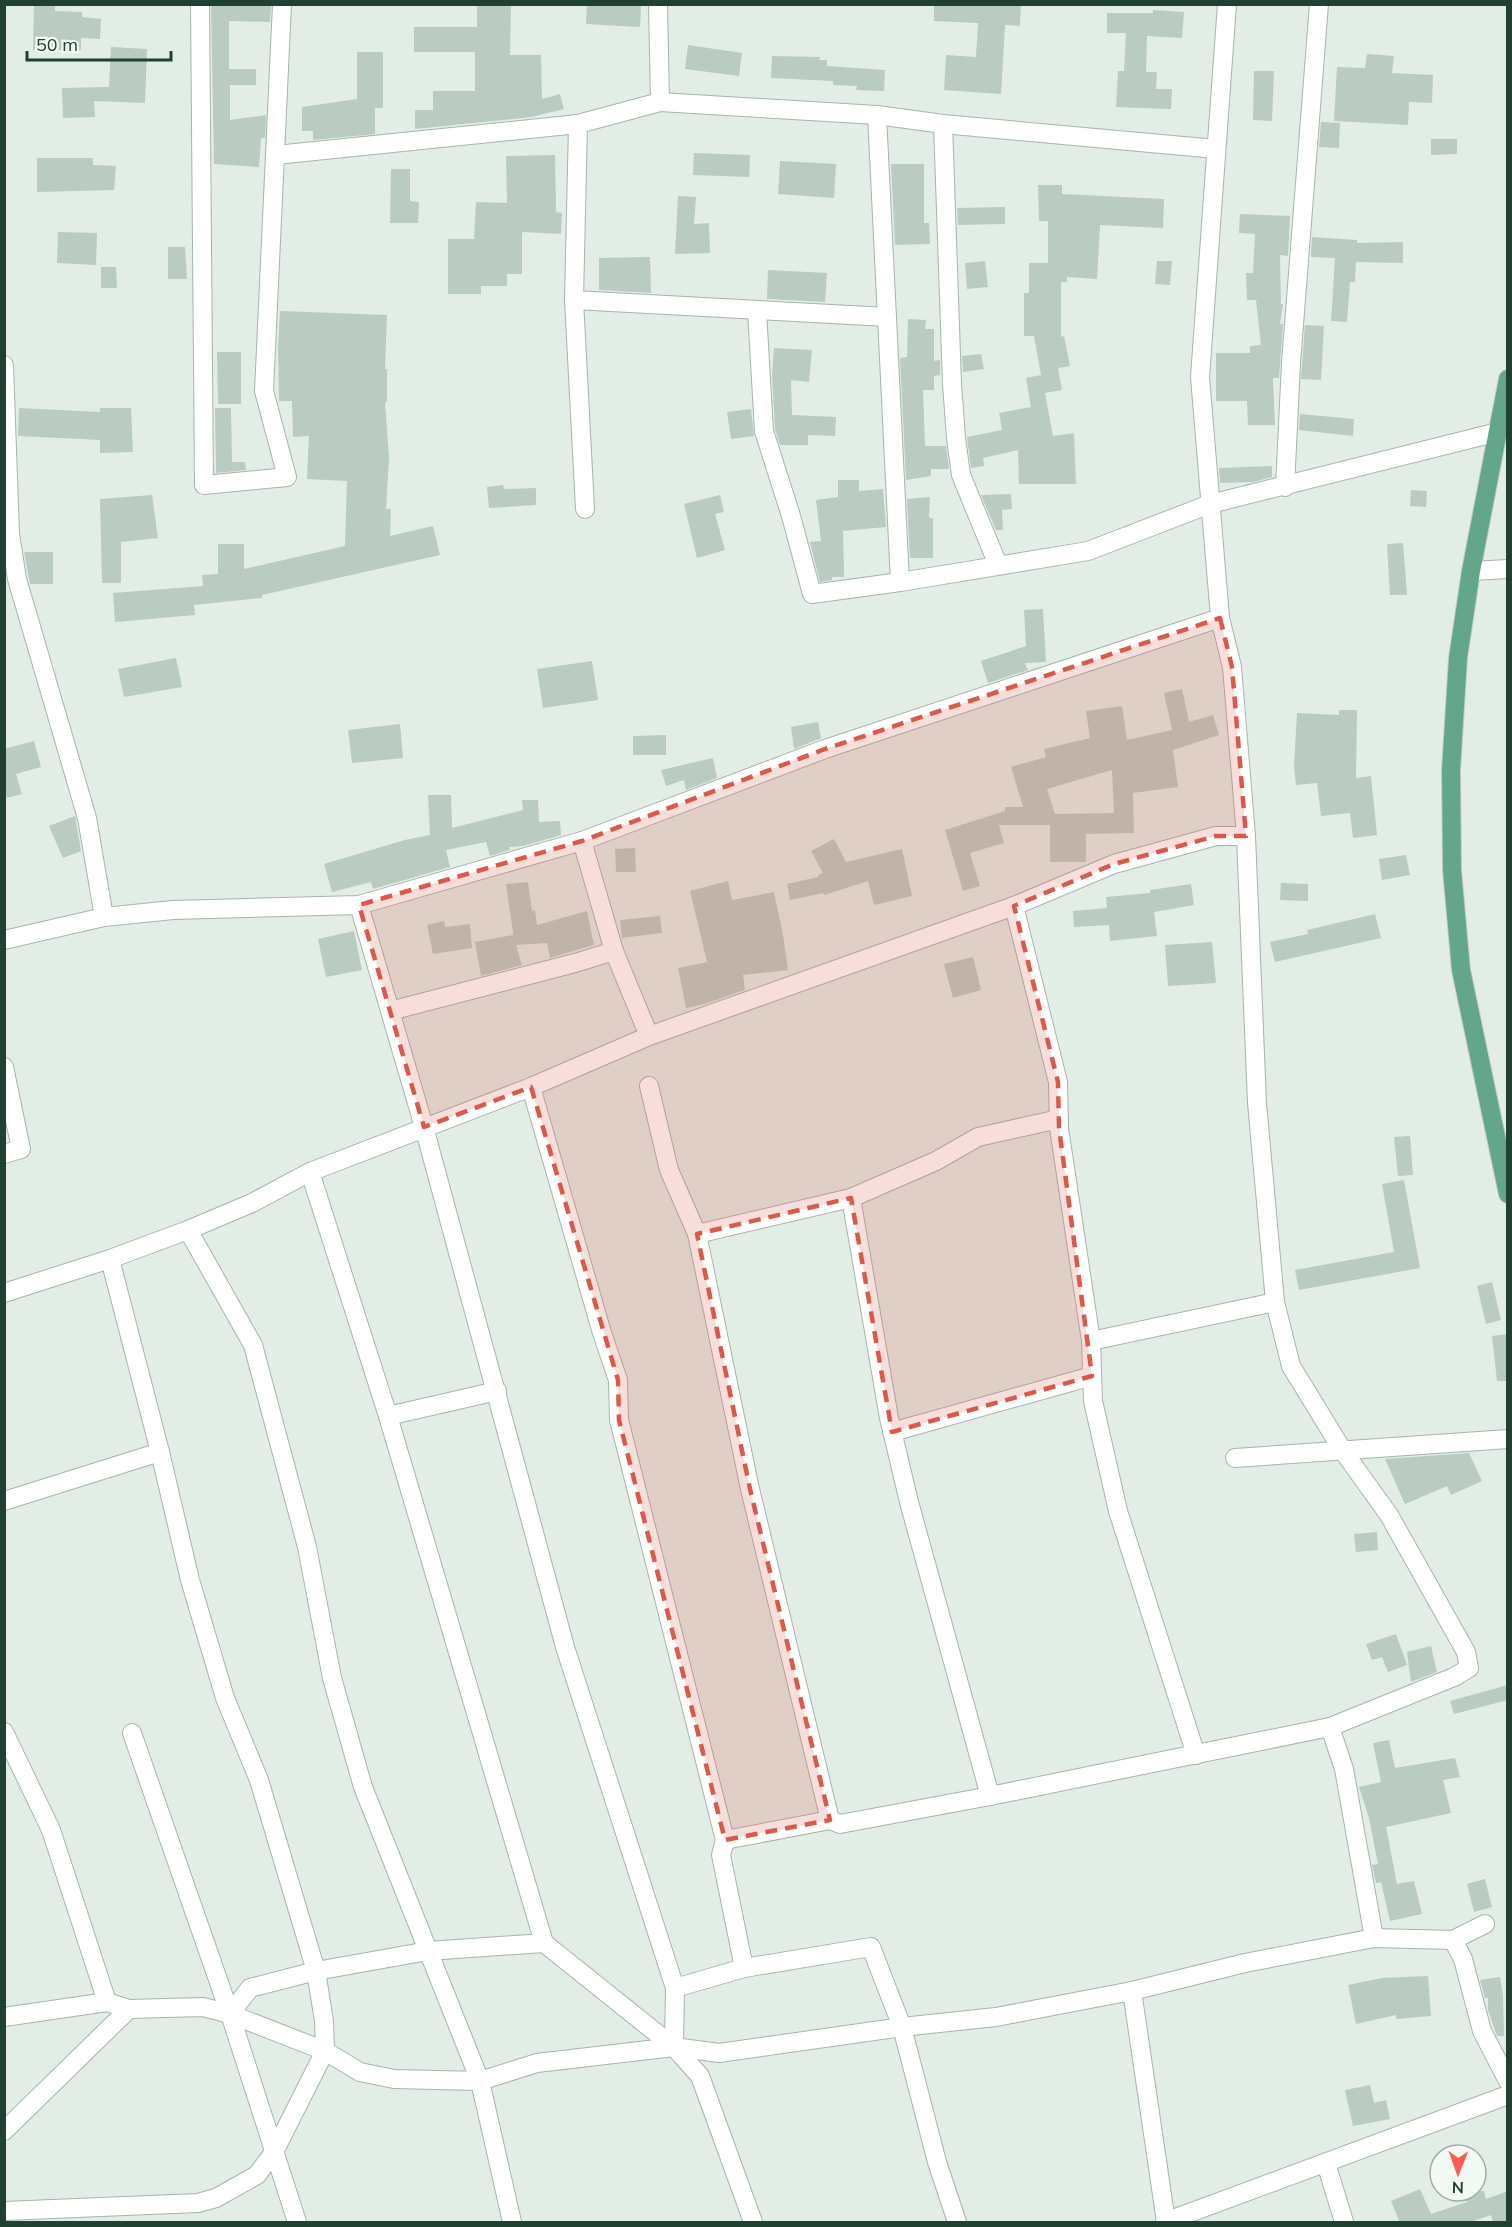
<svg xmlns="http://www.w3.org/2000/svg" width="1512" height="2227" viewBox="0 0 1512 2227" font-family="Mulish,sans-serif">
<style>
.building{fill:#bacbc1;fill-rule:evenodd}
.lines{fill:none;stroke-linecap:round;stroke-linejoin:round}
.minor-casing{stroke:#a4b6ac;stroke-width:20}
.major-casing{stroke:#c1cac6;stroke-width:20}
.minor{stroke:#fff;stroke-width:18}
.major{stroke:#63a689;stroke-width:18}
.marked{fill:#db584c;fill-opacity:0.2;stroke:#db584c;stroke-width:4.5;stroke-dasharray:12 8;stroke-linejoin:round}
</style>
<rect width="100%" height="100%" fill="#e2ede6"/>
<g class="building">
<path d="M34 4H55V11L82 12V17L101 19 100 39 81 38V50H33Z"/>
<path d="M211 4 271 6 270 22 229 21V69H256V85H230V120L266 115 265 138H261L259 167 214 164Z"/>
<path d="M477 4H511L510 55H541L542 99 560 94 564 109 532 117 415 129V110H433V91H475V52H414V27H477Z"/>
<path d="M587 4H641L640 27 586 24Z"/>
<path d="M934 4H1021L1020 26 1005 25 1001 94 944 90 946 55 976 57 978 23 934 21Z"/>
<path d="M1153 10 1184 12 1182 38 1147 36 1146 72H1157L1156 89H1172L1171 109 1116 107 1118 71H1124L1126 33H1107V13H1153Z"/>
<path d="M688 45 742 53 739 76 685 69Z"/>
<path d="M111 47 147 49 145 103 94 101 95 117 63 118 62 88 109 87Z"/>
<path d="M357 52H383V108H375V134L313 140V131H302V107L357 99Z"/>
<path d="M1367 54 1394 56 1392 73 1433 75 1432 103 1409 102 1408 125 1334 121 1337 67 1365 68Z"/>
<path d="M772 56 820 57 819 60H827V66L885 70 884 91 856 90 857 86 833 85V81L771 78Z"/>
<path d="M1254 71H1274L1272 121 1253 120Z"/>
<path d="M1321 122 1340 123 1339 148 1319 147Z"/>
<path d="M1431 139H1457V154L1431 155Z"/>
<path d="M694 153 750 155 749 177 693 175Z"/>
<path d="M555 155 556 212 562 213 561 234 522 232V274H507V286H481V294H448V239H474L476 202 507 203 506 156Z"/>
<path d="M37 158H93V165L116 166 114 190 37 192Z"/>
<path d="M780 161 836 164 834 198 778 194Z"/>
<path d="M891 164H924V223H929L930 244 895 245Z"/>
<path d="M391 169H410V201L419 202 418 223H390Z"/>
<path d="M1038 185H1062V194L1164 199 1163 228 1100 225 1097 279 1067 277V282H1061V337L1064 336 1070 366 1058 368 1062 390 1045 393 1053 436 1074 433 1076 484H1019L1018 450 983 458 984 466 971 468 967 437 1002 430 999 413 1031 407 1026 378 1041 375 1034 336H1024V293H1029V263H1048V221H1039Z"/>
<path d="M678 196 696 197 694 224 709 223 710 253 675 254Z"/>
<path d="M1005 207V224L958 225 957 208Z"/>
<path d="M1240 214 1290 216 1288 256 1280 255 1281 304H1283L1280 324H1283L1279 378H1273L1275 425H1248L1247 401H1216V353H1250V346L1261 345 1256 300H1247L1246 273H1253L1255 234 1239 233Z"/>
<path d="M58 232 97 233 96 265 57 263Z"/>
<path d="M1312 237 1357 240V243L1403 242V263L1356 262 1355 282H1350L1347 322 1331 321 1335 258 1311 257Z"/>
<path d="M168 247H185L187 279H168Z"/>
<path d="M650 257 651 293 599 290V258Z"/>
<path d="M985 261 988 287 967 289 965 263Z"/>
<path d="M1157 261H1172L1170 285 1155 284Z"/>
<path d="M101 267H116L117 288H101Z"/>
<path d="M768 270 827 273 825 302 767 299Z"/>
<path d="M280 311 387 315 385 369H387V402H385L389 458 386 509H391L390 536 433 526 440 555 262 595V598L194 605 195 615 115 622 113 593 203 586 202 575 218 574V544H244V569L345 546 347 481 307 479 309 436 293 437 292 401H279L278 347Z"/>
<path d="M908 319 926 320 925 329H934V361L940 360V375L934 376V390H923L925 446H946L949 469H931V476L906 480 900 358 907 357Z"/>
<path d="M1305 325 1324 326 1321 380 1301 379Z"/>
<path d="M774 348 812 350 809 382 791 380 792 415 836 417 835 436 808 435V445H780L775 429 772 376Z"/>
<path d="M217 352H241V404H218Z"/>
<path d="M981 354 984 369 963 372 962 356Z"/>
<path d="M19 408 100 412V408H131L133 452 100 453V440L18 436Z"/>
<path d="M215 408H231L232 462H245L246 470 216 473Z"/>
<path d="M751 409 754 436 731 439 727 412Z"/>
<path d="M1300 414 1354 419 1353 436 1299 430Z"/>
<path d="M1272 466V477L1253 482 1220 483 1219 468Z"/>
<path d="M838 480H859V491L883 489 886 527 843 531 844 577H832V580L820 582 810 542 821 541 816 500 838 497Z"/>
<path d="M503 485 504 489 536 488V505L489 508 487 487Z"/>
<path d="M1411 490 1427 491 1426 507 1410 506Z"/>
<path d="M1011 494 1012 509 1002 510 1003 530H996L981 495Z"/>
<path d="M152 495 158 538 121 542V583H102L100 499Z"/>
<path d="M720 495 724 512 715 514 725 550 697 558 684 504Z"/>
<path d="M930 497 929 518H933V558H910L907 499Z"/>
<path d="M1403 543 1407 595H1390L1387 544Z"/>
<path d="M24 552H53V584H30Z"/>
<path d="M1043 609 1046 662 1025 663 1028 670 988 683 981 661 1026 646 1024 610Z"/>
<path d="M176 658 182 687 124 697 118 669Z"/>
<path d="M592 661 598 700 543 708 537 669Z"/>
<path d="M1182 689 1189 722 1213 715 1219 735 1173 750 1178 787 1133 793 1134 833 1086 834V862H1050V825H999L1004 843 970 853 980 886 963 891 945 830 1005 811V807H1023L1011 767 1046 757 1044 749 1090 738 1086 711 1122 706 1127 740 1172 730 1164 693ZM1112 770 1114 813 1055 814 1047 789Z"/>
<path d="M1339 710H1357L1356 778 1371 776 1377 835 1353 838 1350 813 1321 816 1317 783 1296 785 1294 766 1297 713 1339 715Z"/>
<path d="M818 722 821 738 794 749 791 727Z"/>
<path d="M400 724 403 758 352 763 348 730Z"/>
<path d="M666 735V755H633V736Z"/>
<path d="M34 741 41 767 16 774 22 794 7 798 4 788V749Z"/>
<path d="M713 758 717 778 686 790 684 780 666 786 661 770Z"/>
<path d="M428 795H451L452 828 523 810 522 800H538L539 822 560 821 561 835 523 846 509 847 510 850 490 856 486 842 446 850 450 867 373 889 371 882 332 892 324 864 405 840 430 835Z"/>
<path d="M75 816 81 851 63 858 49 826Z"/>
<path d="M834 839 846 862 902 849 912 896 874 905 868 881 824 895 823 893 790 900 787 884 818 877V875L823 873 811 851Z"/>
<path d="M635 848 636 872H616L615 849Z"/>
<path d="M1406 855 1410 875 1382 880 1379 859Z"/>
<path d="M728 881 732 900 774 892 783 935 788 970 743 975 745 990 705 1004 686 1008 678 968 707 962 690 891Z"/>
<path d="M528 882 532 911 535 910 537 925 587 911 594 945 550 958 547 943 516 945 522 965 481 976 475 942 513 935 514 939 506 884Z"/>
<path d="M1281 883 1308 884V901L1280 900Z"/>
<path d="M1191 884 1194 905 1154 912 1157 936 1110 941 1109 925 1074 927 1073 911 1107 908 1106 897 1150 893V890Z"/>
<path d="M1375 914 1381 938 1275 962 1270 942 1308 934 1307 930Z"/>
<path d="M660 916 662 933 622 938 620 920Z"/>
<path d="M444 921 445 927 470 924 472 948 433 954 427 925Z"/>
<path d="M354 931 362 970 326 977 318 939Z"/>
<path d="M1212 942 1216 983 1168 986 1165 945Z"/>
<path d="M973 957 981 990 953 998 944 964Z"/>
<path d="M1410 1136 1413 1175 1398 1176 1394 1137Z"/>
<path d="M1404 1180 1420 1268 1299 1290 1295 1270 1394 1252 1382 1184Z"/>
<path d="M1492 1282 1501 1320 1486 1324 1477 1286Z"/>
<path d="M1508 1334V1381H1497L1492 1336Z"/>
<path d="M1469 1453 1482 1481 1451 1495 1447 1486 1405 1504 1385 1459Z"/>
<path d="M1377 1532 1378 1550 1356 1552 1354 1534Z"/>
<path d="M1396 1634 1407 1665 1388 1672 1382 1657 1372 1660 1366 1644Z"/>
<path d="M1431 1646 1437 1672 1411 1682 1407 1652Z"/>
<path d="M1508 1685V1700L1454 1714 1450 1701Z"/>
<path d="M1389 1740 1395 1768 1455 1758 1460 1777 1443 1780 1451 1813 1386 1827 1397 1884 1414 1881 1422 1914 1390 1921 1381 1882 1376 1883 1372 1865 1378 1864 1369 1818 1359 1787 1381 1782 1373 1743Z"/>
<path d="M1485 1879 1492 1907 1474 1912 1467 1884Z"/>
<path d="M1428 1976 1431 2016 1396 2019V2015L1356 2024 1348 1985 1382 1978Z"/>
<path d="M1500 1977 1503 1996 1504 2036H1497L1488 2010V1998H1485L1480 1980Z"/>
<path d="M1370 2085 1374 2103 1386 2100 1390 2119 1353 2126 1345 2090Z"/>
<path d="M1420 2189 1431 2214 1467 2202 1463 2191H1484L1486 2199 1508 2191V2223H1493L1491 2215 1468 2223H1400L1391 2201Z"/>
</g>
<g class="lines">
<g class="minor-casing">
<g id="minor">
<path d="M200 4 204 485 287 477 264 391 282 4"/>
<path d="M658 4 660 102"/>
<path d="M877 115 900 582"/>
<path d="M943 124 952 384 956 438 961 475 998 565"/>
<path d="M276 155 578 124"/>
<path d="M574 300 887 317"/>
<path d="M757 311 764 431 791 516 812 594 900 582 1088 551 1210 504 1498 432"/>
<path d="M4 365 10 534 17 579 87 818 104 917"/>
<path d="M1285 487 1291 363 1319 4"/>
<path d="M585 509 574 300 578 124 660 102 877 115 943 124 1216 149"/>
<path d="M1471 571 1508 569"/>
<path d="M582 841 614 951 649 1036"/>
<path d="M359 905 424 1127 565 1647 675 1988 674 2047"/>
<path d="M1014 906 1058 1082 1059 1128 1091 1341 1093 1401 1118 1511 1196 1755"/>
<path d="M4 940 104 917 173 910 359 905 582 841 825 749 1220 618"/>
<path d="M390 1011 575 963 614 951"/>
<path d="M4 1067 21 1149 4 1154"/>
<path d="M649 1086 669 1170 697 1234 750 1489 830 1820"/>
<path d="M531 1087 602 1333 618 1380 619 1420 725 1840 721 1855 744 1968"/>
<path d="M310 1172 388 1416 544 1943 674 2047 700 2076 753 2222"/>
<path d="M851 1198 889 1418 909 1502 990 1796"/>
<path d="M188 1230 253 1345 307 1547 332 1678 363 1787 480 2081 512 2222"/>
<path d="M697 1234 851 1198 936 1161 978 1137 1059 1119"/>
<path d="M4 1293 110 1259 188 1230 252 1203 310 1172 531 1087 649 1036 1014 906 1114 864 1216 836H1246"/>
<path d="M1091 1341 1275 1302"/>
<path d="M388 1416 497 1391"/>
<path d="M892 1432 1092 1376"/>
<path d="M1235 1458 1508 1439"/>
<path d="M4 1501 160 1452"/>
<path d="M1330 1727 1344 1769 1374 1938"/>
<path d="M4 1732 51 1830 107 2002"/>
<path d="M132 1733 230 2014 297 2222"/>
<path d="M725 1840 830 1820 840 1824 990 1796 1330 1727 1454 1677 1469 1668 1466 1652 1389 1515 1343 1451 1291 1366 1275 1302 1257 1103 1246 836 1232 667 1220 618 1200 377 1227 4"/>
<path d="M1453 1940 1463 1959 1482 2031 1508 2081"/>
<path d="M675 1988 744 1968 871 1947 902 2027 937 2162 957 2222"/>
<path d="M1132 1991 1166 2222"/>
<path d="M230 2014 250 1988 316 1971 428 1951 544 1943"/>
<path d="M4 2017 107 2002 129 2009 203 2007 230 2014 325 2051 360 2072 394 2079 480 2081 537 2063 674 2047 719 2053 902 2027 996 2017 1132 1991 1245 1963 1374 1938 1453 1940 1485 1924"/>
<path d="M4 2131 129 2009"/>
<path d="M1326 2163 1344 2222"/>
<path d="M4 2211 198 2203 216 2198 257 2175 274 2152 325 2051 324 2021 316 1971 259 1780 225 1698 190 1580 160 1452 110 1259"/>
<path d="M1165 2222 1508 2095"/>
</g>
</g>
<g class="major-casing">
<path id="major" d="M1508 379 1471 571 1458 658 1451 770 1452 870 1461 970 1508 1194"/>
</g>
<use href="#minor" class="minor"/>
<use href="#major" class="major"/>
</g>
<path class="marked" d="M1220 618 1232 667 1246 836H1216L1114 864 1014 906 1058 1082 1059 1128 1092 1376 892 1432 851 1198 697 1234 750 1489 830 1820 725 1840 619 1420 618 1380 531 1087 424 1127 359 905 582 841 825 749Z"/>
<rect width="1512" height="2227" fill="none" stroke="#204032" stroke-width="12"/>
<g transform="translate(1458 2173) rotate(181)"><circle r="28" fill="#f3f9f5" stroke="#9fafa7" stroke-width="1.5"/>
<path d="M0-4.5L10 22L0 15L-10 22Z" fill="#fc5c51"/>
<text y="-9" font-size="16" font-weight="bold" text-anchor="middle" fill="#204032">N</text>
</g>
<path d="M27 51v9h144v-9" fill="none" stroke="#204032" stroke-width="3"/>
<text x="36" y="51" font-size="18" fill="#204032" stroke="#f3f9f5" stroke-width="4.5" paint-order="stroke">50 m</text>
</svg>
